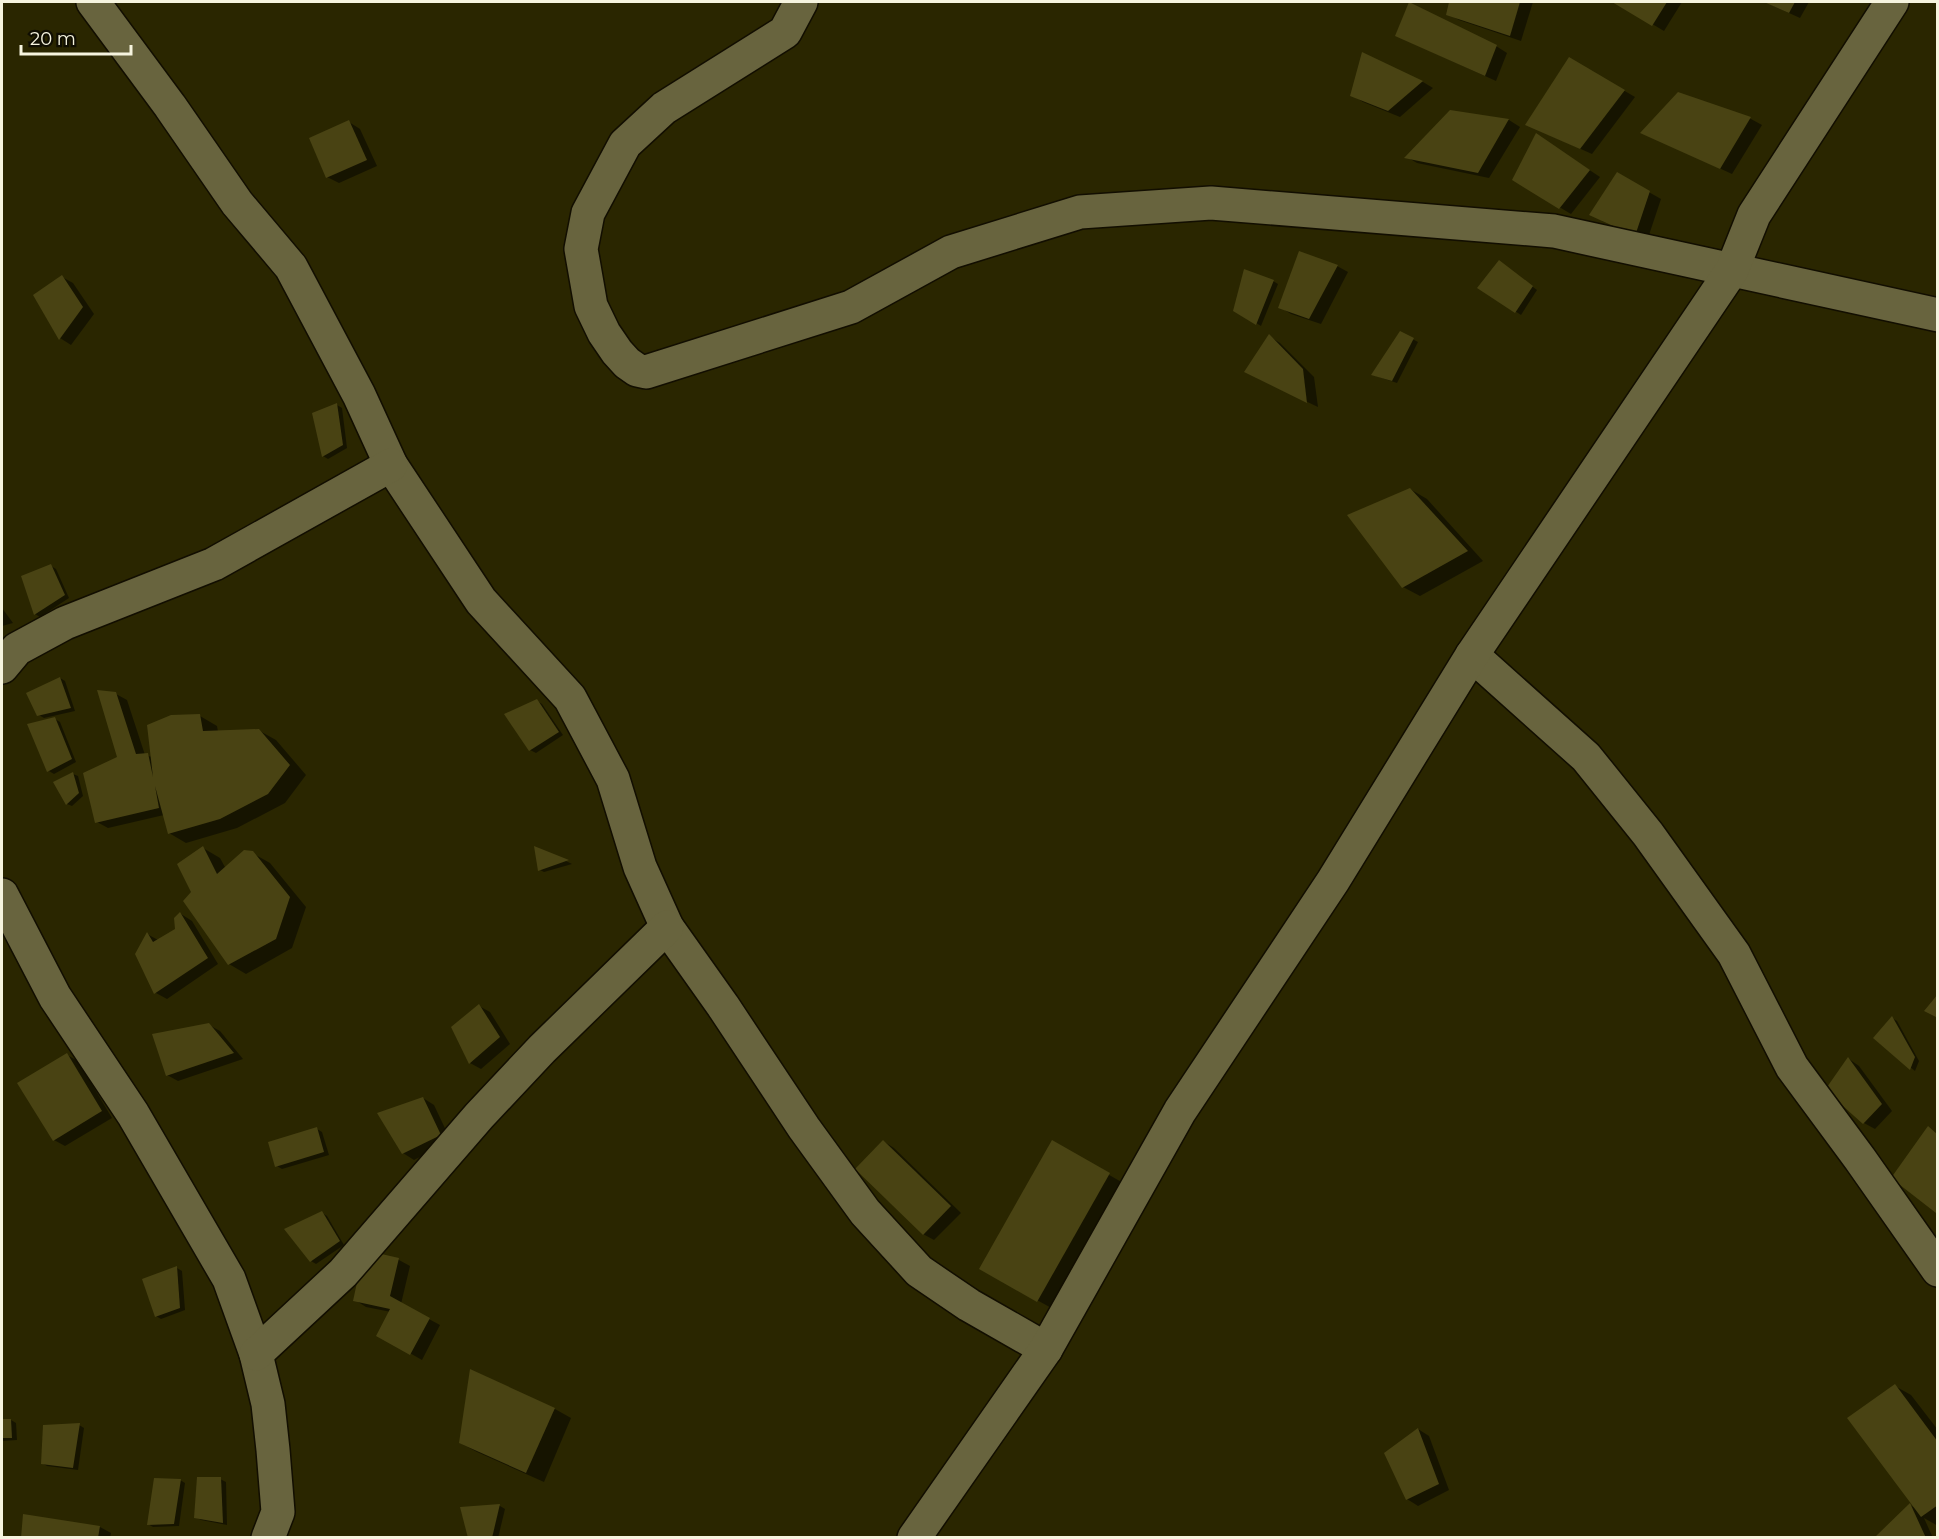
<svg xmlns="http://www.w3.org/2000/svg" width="1939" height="1539" viewBox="0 0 1939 1539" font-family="Montserrat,sans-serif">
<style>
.shadow{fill:#0007}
.building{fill:#494313}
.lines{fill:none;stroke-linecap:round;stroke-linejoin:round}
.minor-casing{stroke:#120e00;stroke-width:36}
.minor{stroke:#68643e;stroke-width:33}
</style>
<rect width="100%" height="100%" fill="#2a2600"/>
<g class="shadow">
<path d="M1451 2H1533L1521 41 1459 20 1448 14Z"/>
<path d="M1615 2H1682L1664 31Z"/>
<path d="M1765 2H1809L1800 18Z"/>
<path d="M1397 36 1496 46 1507 53 1496 81Z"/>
<path d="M1363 54 1423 82 1433 88 1400 117 1363 102 1352 95Z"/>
<path d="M1570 59 1635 97 1592 154 1527 125Z"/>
<path d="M1678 93 1751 119 1762 125 1732 174 1643 133Z"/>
<path d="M1451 112 1509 120 1520 127 1489 178 1417 163 1407 157Z"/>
<path d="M349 122 360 129 377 166 339 183 327 177Z"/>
<path d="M1537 135 1600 177 1571 214 1514 180Z"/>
<path d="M1617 174 1661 199 1647 241 1602 221Z"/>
<path d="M1504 265 1537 290 1521 315 1480 288Z"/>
<path d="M1337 266 1348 272 1321 324 1291 314 1280 307Z"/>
<path d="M62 277 73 283 94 314 71 345 60 338Z"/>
<path d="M1273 281 1278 284 1261 326 1235 310Z"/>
<path d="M1401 333 1418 342 1397 383 1373 375Z"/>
<path d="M1269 336 1280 343 1314 377 1318 407 1257 378Z"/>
<path d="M337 405 342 408 347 448 328 459 323 456Z"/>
<path d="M1410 489 1427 499 1483 561 1420 596 1403 587Z"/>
<path d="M51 566 56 569 69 598 40 617 35 614Z"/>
<path d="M2 608 13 623 2 626Z"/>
<path d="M60 678 65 681 75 711 44 718 39 715Z"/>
<path d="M116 694 127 700 145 755 152 757 200 716 217 726 218 732 258 730 276 740 306 775 285 803 237 828 186 843 169 833 164 815 108 828 97 822 118 758Z"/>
<path d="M537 701 542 704 563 735 536 753 530 750Z"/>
<path d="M55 719 60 722 76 762 54 774 49 771 29 725Z"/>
<path d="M73 774 78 776 83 796 72 806 67 804Z"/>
<path d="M203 848 220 858 226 869 252 853 270 863 306 907 292 948 246 974 229 964Z"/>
<path d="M536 848 568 862 572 864 544 872 540 870Z"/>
<path d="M181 914 192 921 218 964 167 999 156 993 147 934 158 940 176 930Z"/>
<path d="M479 1006 490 1012 510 1044 481 1069 470 1063Z"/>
<path d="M1892 1018 1897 1021 1919 1061 1915 1071 1875 1038Z"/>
<path d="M209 1025 220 1031 243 1059 178 1081 167 1075Z"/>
<path d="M67 1055 78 1061 112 1118 65 1146 54 1140Z"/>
<path d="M1849 1059 1859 1066 1892 1111 1875 1129 1864 1123 1827 1090Z"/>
<path d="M423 1098 434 1105 451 1141 414 1160 403 1153Z"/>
<path d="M317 1129 322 1132 329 1155 282 1169 277 1166Z"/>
<path d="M883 1141 894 1148 961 1213 934 1240 923 1234Z"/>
<path d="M1053 1143 1125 1184 1055 1310 981 1269Z"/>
<path d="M322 1213 327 1216 344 1245 316 1264 311 1261Z"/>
<path d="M366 1252 399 1260 410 1266 401 1304 440 1325 422 1360 378 1335 391 1312 366 1307 355 1300Z"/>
<path d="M177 1268 182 1271 185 1310 161 1319 156 1316Z"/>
<path d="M471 1372 555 1409 571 1418 544 1482 477 1452 460 1443Z"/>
<path d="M1895 1386 1911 1395 1938 1430V1526L1924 1518 1933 1538H1876L1910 1505 1915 1508Z"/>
<path d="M11 1420 16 1423 17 1440 2 1441V1421Z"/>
<path d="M79 1425 84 1428 78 1470 47 1466 42 1463Z"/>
<path d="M1418 1429 1429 1436 1449 1490 1418 1506 1407 1499Z"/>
<path d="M220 1479 226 1482 227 1525 201 1520 196 1517Z"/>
<path d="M180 1480 185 1483 179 1526 153 1527 148 1524Z"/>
<path d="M500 1506 505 1509 498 1538H470L462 1508Z"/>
<path d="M100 1527 111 1533 110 1538H23Z"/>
</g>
<g class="building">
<path d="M1409 2 1497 45 1485 76 1395 36Z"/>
<path d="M1449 2H1520L1510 36 1446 15Z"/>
<path d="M1612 2H1667L1652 26Z"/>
<path d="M1764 2H1795L1789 13Z"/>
<path d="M1362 52 1423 81 1388 111 1350 96Z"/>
<path d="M1569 57 1625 90 1580 149 1525 125Z"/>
<path d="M1678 92 1751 117 1720 169 1640 133Z"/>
<path d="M1450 110 1509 119 1478 173 1404 158Z"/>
<path d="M349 120 367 160 326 178 309 138Z"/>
<path d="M1536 133 1590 170 1559 209 1512 180Z"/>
<path d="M1617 172 1650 191 1635 236 1589 215Z"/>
<path d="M1299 251 1338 265 1309 319 1278 308Z"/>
<path d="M1499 260 1533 286 1515 313 1477 288Z"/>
<path d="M1244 269 1274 280 1256 325 1233 311Z"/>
<path d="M62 275 83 307 59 340 33 295Z"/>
<path d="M1400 331 1414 338 1392 381 1371 375Z"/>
<path d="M1269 334 1303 369 1307 403 1244 372Z"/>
<path d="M337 403 343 445 322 457 312 413Z"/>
<path d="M1410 488 1468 551 1402 588 1347 515Z"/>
<path d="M51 564 65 595 34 615 21 576Z"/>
<path d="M60 677 71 708 37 716 26 693Z"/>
<path d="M97 690 116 692 136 754 148 753 153 777 147 725 171 715 200 714 203 731 259 729 290 765 268 794 220 819 168 834 155 786 159 808 95 823 83 773 117 757Z"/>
<path d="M537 699 559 732 529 751 504 714Z"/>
<path d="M55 717 72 759 47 772 27 724Z"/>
<path d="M73 772 79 793 66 805 53 782Z"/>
<path d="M203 846 217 874 244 850 253 851 290 897 276 939 228 965 183 901 191 892 177 864Z"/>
<path d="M534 846 569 860 538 871Z"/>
<path d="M180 912 208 958 154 994 135 954 147 932 153 942 175 929 174 918Z"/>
<path d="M1938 994V1018L1924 1011Z"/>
<path d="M479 1004 500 1037 469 1064 451 1027Z"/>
<path d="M1892 1016 1915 1057 1910 1070 1873 1038Z"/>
<path d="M209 1023 234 1053 166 1076 152 1034Z"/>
<path d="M67 1053 102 1111 53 1141 17 1083Z"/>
<path d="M1848 1057 1882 1104 1863 1124 1825 1090Z"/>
<path d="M423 1097 441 1135 402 1154 377 1113Z"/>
<path d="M1928 1126 1938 1135V1211L1936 1213 1891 1178Z"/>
<path d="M317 1127 324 1152 275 1167 268 1142Z"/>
<path d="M883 1140 951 1206 923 1235 855 1169Z"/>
<path d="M1052 1140 1110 1173 1037 1302 979 1269Z"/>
<path d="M322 1211 340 1241 310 1262 284 1229Z"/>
<path d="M364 1250 399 1258 390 1296 430 1318 410 1355 376 1336 390 1309 353 1301Z"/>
<path d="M177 1266 180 1308 155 1317 142 1279Z"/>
<path d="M470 1369 555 1408 526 1473 459 1443Z"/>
<path d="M1895 1384 1938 1442V1505L1921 1517 1847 1418Z"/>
<path d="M2 1419H11L12 1438H2Z"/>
<path d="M80 1423 73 1468 41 1464 43 1425Z"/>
<path d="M1418 1428 1439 1484 1406 1500 1384 1453Z"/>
<path d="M197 1477H221L223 1523 194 1518Z"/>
<path d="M154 1478 181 1479 174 1524 147 1525Z"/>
<path d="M1910 1503 1926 1538H1874Z"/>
<path d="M500 1504 492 1538H468L460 1507Z"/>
<path d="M23 1514 100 1526 98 1538H21Z"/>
</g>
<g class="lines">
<g class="minor-casing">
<g id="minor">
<path d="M93 2 170 106 237 203 291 267 359 395 391 465 481 601 570 698 613 779 640 867 667 927 723 1006 804 1128 865 1212 919 1271 969 1305 1046 1349"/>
<path d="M801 2 785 32 664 108 625 144 588 213 581 249 591 306 604 333 617 352 627 363 637 370 646 372 851 307 951 252 1080 212 1211 203 1554 231 1938 315"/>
<path d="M1472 655 1586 757 1648 834 1734 954 1792 1067 1860 1159 1938 1270"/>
<path d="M2 667 17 649 65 623 214 564 391 465"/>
<path d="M2 895 55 997 133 1114 229 1279 256 1354 268 1404 273 1450 278 1512 268 1538"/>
<path d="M256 1354 343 1273 479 1116 542 1049 667 927"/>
<path d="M914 1538 1046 1349 1180 1111 1333 881 1472 655 1732 270 1754 215 1892 2"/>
</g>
</g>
<use href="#minor" class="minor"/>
</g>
<rect width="1939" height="1539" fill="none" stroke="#f6f4df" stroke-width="6"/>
<path d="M21 45v9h110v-9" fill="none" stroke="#f6f4df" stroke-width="3"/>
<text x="30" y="45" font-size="18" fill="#f6f4df" stroke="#100e02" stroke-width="4.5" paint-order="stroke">20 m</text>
</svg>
